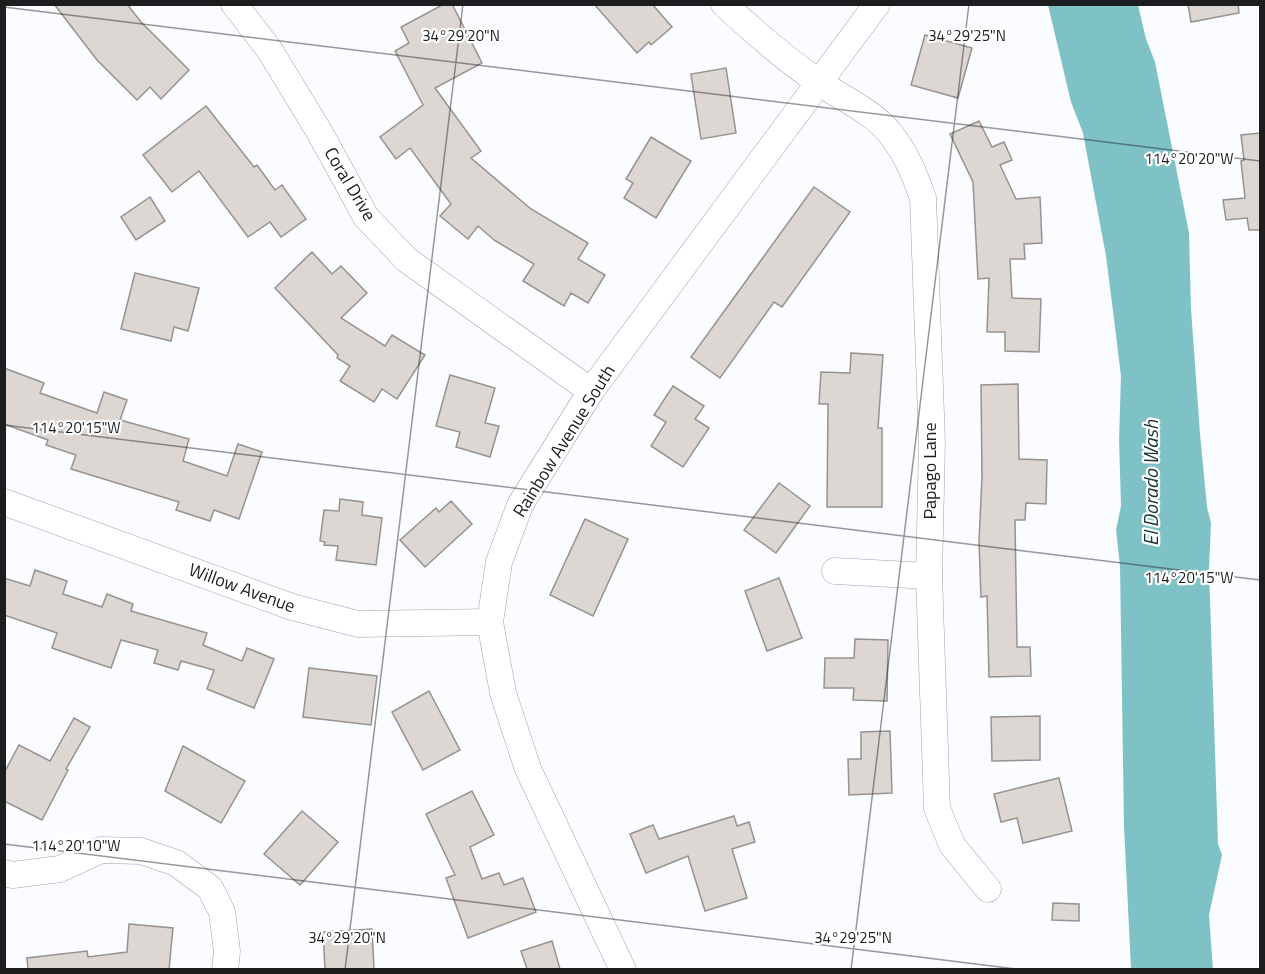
<svg xmlns="http://www.w3.org/2000/svg" width="1265" height="974" viewBox="0 0 1265 974" font-family="'Titillium Web',sans-serif">
<style>
.water{fill:#7fc2c5}
.building{fill:#ddd7d4;stroke:#98928f;stroke-width:1.5}
.lines{fill:none;stroke-linecap:round;stroke-linejoin:round}
.minor-casing{stroke:#9fa3a7;stroke-width:27}
.minor{stroke:#fff;stroke-width:26}
.ticks{fill:none;stroke:#1c1d1f;stroke-width:1.5;stroke-opacity:0.45}
.labels{text-anchor:middle;stroke-width:4.5;stroke-linejoin:round;paint-order:stroke}
.street-label{font-size:18px;fill:#1c1d1f;stroke:#fff}
.water-label{font-size:20px;font-style:italic;fill:#163739;stroke:#fff}
.ticks-label{font-size:15px;text-anchor:middle;fill:#1c1d1f;stroke:#fff;stroke-width:4.5;stroke-linejoin:round;paint-order:stroke}
</style>
<rect width="100%" height="100%" fill="#fafcff"/>
<path class="water" d="M1048 5H1138L1146 39 1155 62 1189 233 1191 309 1200 434 1207 507 1211 523 1209 569 1218 844 1222 855 1209 915 1213 969H1131L1124 826 1120 566 1116 530 1121 506 1119 440 1121 376 1114 319 1106 256 1083 133 1071 102Z"/>
<g class="building">
<path d="M54 4H127L141 22 189 70 161 99 150 87 137 100 97 60Z"/>
<path d="M444 4H452L482 63 435 88 481 151 471 158 531 209 588 243 578 259 605 275 588 303 571 293 564 306 523 281 534 264 494 240 478 226 468 239 440 216 451 204 410 148 396 159 380 137 423 105 395 51 409 43 401 27Z"/>
<path d="M594 4H652L672 27 651 45 649 42 637 53Z"/>
<path d="M1188 4H1238L1239 13 1191 22Z"/>
<path d="M925 35 972 48 958 98 911 85Z"/>
<path d="M726 68 736 133 701 139 691 74Z"/>
<path d="M206 106 254 167 257 165 275 190 282 185 306 219 281 237 270 222 248 237 199 171 172 192 143 155Z"/>
<path d="M979 121 992 147 1004 142 1012 160 1000 165 1016 199 1040 197 1042 243 1024 244 1025 259H1010L1012 298 1041 299 1039 352 1005 351V332H987L989 278 978 279 973 182 950 134Z"/>
<path d="M1260 133V230H1249L1247 218 1226 220 1223 200 1245 198 1241 161 1244 160 1241 135Z"/>
<path d="M651 137 691 161 656 218 624 198 633 183 626 179Z"/>
<path d="M814 187 850 212 782 307 774 302 720 378 691 357Z"/>
<path d="M150 197 165 221 136 240 121 217Z"/>
<path d="M312 252 332 274 341 266 367 293 341 318 385 346 392 335 425 355 397 399 382 389 374 402 340 381 350 366 337 358 338 355 275 288Z"/>
<path d="M135 273 199 288 188 331 174 327 171 341 121 329Z"/>
<path d="M851 353 883 355 878 428H882V507H827L828 404H819L821 372 850 373Z"/>
<path d="M4 368 44 383 40 393 97 413 104 392 127 400 120 420 189 439 183 461 227 476 238 444 262 452 239 519 214 510 210 521 176 510 179 502 71 469 76 455 46 445 48 440 4 424Z"/>
<path d="M450 375 495 388 485 423 499 426 490 457 456 447 460 432 436 426Z"/>
<path d="M1018 384 1019 459 1047 460 1046 504 1026 503 1025 520H1015L1017 647H1030L1031 676 989 677 987 596 981 597 979 542 982 477 981 385Z"/>
<path d="M673 386 704 406 695 419 709 428 683 467 651 446 666 422 654 415Z"/>
<path d="M779 483 810 506 776 553 744 530Z"/>
<path d="M340 499 363 502 362 515 382 518 376 565 336 560 338 546 324 545 325 542 320 541 324 510 339 511Z"/>
<path d="M451 501 472 524 425 567 400 540 436 508 439 512Z"/>
<path d="M585 519 628 539 593 616 550 595Z"/>
<path d="M35 570 67 581 63 594 102 607 107 594 133 604 131 611 207 633 203 645 242 661 247 648 274 659 254 708 207 689 214 670 181 661 178 670 154 663 158 650 121 640 111 668 52 648 57 633 4 615V578L30 586Z"/>
<path d="M779 578 802 638 767 651 745 591Z"/>
<path d="M855 639 888 640 887 701 853 700 854 688H824L825 658H854Z"/>
<path d="M309 668 377 676 371 725 303 717Z"/>
<path d="M429 691 460 750 423 770 392 712Z"/>
<path d="M1040 716V760L992 761 991 717Z"/>
<path d="M74 718 90 727 66 769 68 770 42 820 4 801V773L19 745 50 761Z"/>
<path d="M890 731 892 793 849 795 848 759H861V732Z"/>
<path d="M183 746 245 781 221 823 165 791Z"/>
<path d="M1059 778 1072 831 1023 843 1017 818 1001 822 994 794Z"/>
<path d="M472 791 494 835 470 847 482 879 499 873 504 885 523 878 536 912 468 938 446 878 455 875 426 814Z"/>
<path d="M302 811 338 842 300 885 264 854Z"/>
<path d="M734 816 737 826 749 822 755 842 732 849 747 898 705 911 688 856 646 873 630 834 653 825 659 839Z"/>
<path d="M1053 903 1079 904V921L1052 920Z"/>
<path d="M129 924 173 928 169 969H28L27 958 87 951 88 957 127 952Z"/>
<path d="M372 929 374 969H325L323 932Z"/>
<path d="M552 941 560 969H527L521 951Z"/>
</g>
<g class="lines">
<g class="minor-casing">
<g id="minor">
<path d="M234 4 269 49 320 133 366 217 407 260 591 391"/>
<path d="M724 4C754 32 786 60 820 83 843 99 872 111 890 133 907 155 914 173 923 198L932 442 929 576 937 808 952 845 988 889"/>
<path d="M4 502 292 607 358 624 490 622"/>
<path d="M835 571 929 576"/>
<path d="M4 873 13 875 60 869 101 850 141 851 176 863 210 888 222 912 227 951 225 970"/>
<path d="M623 970 528 769 503 693 490 622 499 562 520 505 591 391 877 4"/>
</g>
</g>
<use href="#minor" class="minor"/>
</g>
<path class="ticks" d="M4 7 1260 161M4 425 1260 580M4 844 1025 970M345 970 463 4M851 970 969 4"/>
<g class="labels">
<g class="street-label">
<text transform="translate(350 184) rotate(59)" y="6">Coral Drive</text>
<text transform="translate(564 441) rotate(-58)" y="6">Rainbow Avenue South</text>
<text transform="translate(930 471) rotate(-90)" y="6">Papago Lane</text>
<text transform="translate(242 588) rotate(20)" y="6">Willow Avenue</text>
</g>
<g class="water-label">
<text transform="translate(1151 483) rotate(-90)" y="7">El Dorado Wash</text>
</g>
</g>
<g class="ticks-label">
<text x="461" y="41">34°29'20"N</text>
<text x="967" y="41">34°29'25"N</text>
<text x="1189" y="164">114°20'20"W</text>
<text x="76" y="433">114°20'15"W</text>
<text x="1189" y="583">114°20'15"W</text>
<text x="76" y="851">114°20'10"W</text>
<text x="347" y="943">34°29'20"N</text>
<text x="853" y="943">34°29'25"N</text>
</g>
<rect width="1265" height="974" fill="none" stroke="#1c1d1f" stroke-width="12"/>
</svg>
